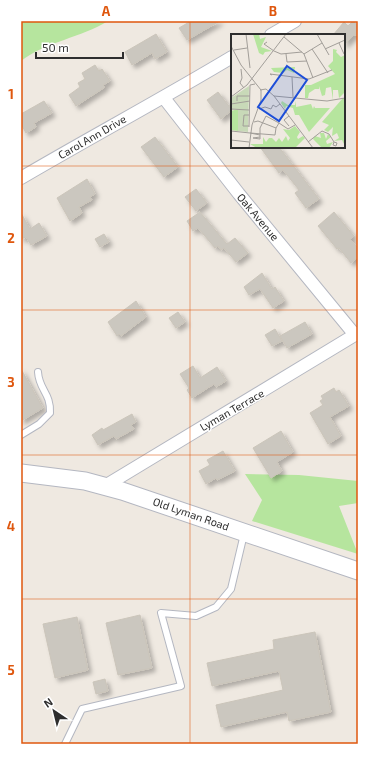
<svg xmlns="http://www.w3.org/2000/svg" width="379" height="765" viewBox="0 0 379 765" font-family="'Exo 2',sans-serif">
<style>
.green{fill:#b6e59e}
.building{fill:#cbc7bf;stroke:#cbc5ba;filter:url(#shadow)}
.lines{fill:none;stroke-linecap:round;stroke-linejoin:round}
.service-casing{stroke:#b4b7c1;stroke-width:8}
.minor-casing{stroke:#b4b7c1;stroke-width:14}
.secondary-casing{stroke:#b4b7c1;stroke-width:19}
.service{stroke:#fff;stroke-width:6}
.minor{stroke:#fff;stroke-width:12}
.secondary{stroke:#fff;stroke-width:17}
.grid{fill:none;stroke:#df570e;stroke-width:1;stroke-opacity:0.55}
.labels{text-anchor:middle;stroke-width:3;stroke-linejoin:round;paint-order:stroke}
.street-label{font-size:11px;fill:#2e2e2e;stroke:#fff}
.inset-road{fill:none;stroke:#a29e99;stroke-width:1}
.view{fill:#1d4ed8;fill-opacity:0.15;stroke:#1d4ed8;stroke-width:2}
.inset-edge{fill:none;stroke:#2e2e2e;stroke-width:2}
.neatline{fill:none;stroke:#df570e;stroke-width:1.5}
.grid-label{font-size:13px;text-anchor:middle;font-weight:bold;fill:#df570e}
</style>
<defs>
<filter id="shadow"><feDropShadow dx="3.5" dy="3.5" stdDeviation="2" flood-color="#0004"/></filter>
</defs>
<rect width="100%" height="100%" fill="#efe9e1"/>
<g class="green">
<path d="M21 21H108C81 38 47 41 21 61Z"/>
<path d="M245 474 299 475 358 481V503L339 506 358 554 252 521 262 500Z"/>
</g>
<g class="building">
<path d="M191 21H220L187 40 179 28Z"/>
<path d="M353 21 358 26V31L356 33 358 35H354L344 45V35H333L344 22 348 26Z"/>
<path d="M156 34 167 52 155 59 152 53 132 65 125 52Z"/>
<path d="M95 65 99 71 102 69 110 81 103 85 105 87 76 106 69 95 80 87 78 83 85 79 82 73Z"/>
<path d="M218 92 232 110 221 119 207 100Z"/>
<path d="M44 101 52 113 34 123 36 127 26 133 21 124V114Z"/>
<path d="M155 137 178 167 164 177 141 147Z"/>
<path d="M260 147H279L319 199 306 208 295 193 299 190 283 170 279 173Z"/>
<path d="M87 179 95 194 90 197 92 200 79 207 82 213 70 221 57 198Z"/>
<path d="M196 189 207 203 196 211 185 197Z"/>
<path d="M200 212 227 244 235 238 248 253 236 262 224 248 221 250 218 246 215 248 198 228 193 231 187 221Z"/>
<path d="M334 212 354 236 350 239 358 248V257L351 263 339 248 337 249 318 226Z"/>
<path d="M21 213 30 229 39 223 47 236 31 245 26 237 21 239Z"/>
<path d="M104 234 109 242 100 247 95 239Z"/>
<path d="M262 273 272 289 275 287 284 301 273 308 260 289 249 295 244 287Z"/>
<path d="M136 301 146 317 121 336 119 334 117 336 108 322Z"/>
<path d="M178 312 185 322 176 328 169 318Z"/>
<path d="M305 322 312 334 287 348 280 336Z"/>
<path d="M275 329 282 341 272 346 265 335Z"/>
<path d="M193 366 200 378 217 367 226 381 216 387 214 384 192 398 187 390 189 388 180 374Z"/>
<path d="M21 369 43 408 21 421Z"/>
<path d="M334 388 336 392 339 390 349 406 330 417 341 436 328 444 310 413 323 405 320 401 323 399 321 396Z"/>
<path d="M132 414 136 422 131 425 134 429 116 439 114 436 98 445 92 435 102 428 103 430Z"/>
<path d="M281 431 293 452 277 462 282 471 271 478 253 448Z"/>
<path d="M223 451 235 471 217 480 216 478 206 484 199 471 210 465 207 460Z"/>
<path d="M140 615 152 668 118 675 106 623Z"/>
<path d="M77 617 88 670 55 678 43 624Z"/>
<path d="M315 632 331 712 289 721 287 712 221 727 216 705 283 690 279 671 212 686 207 663 274 649 273 640Z"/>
<path d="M105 679 108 691 96 694 93 682Z"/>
</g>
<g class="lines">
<g class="service-casing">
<g id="service">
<path d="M21 435 39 424 50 413C51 393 39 390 38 372"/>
<path d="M65 744 82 709 181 686 161 613 196 616 216 607 231 589 244 534"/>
</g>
</g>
<g class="minor-casing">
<g id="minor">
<path d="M271 35 295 21"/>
<path d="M164 98 239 194 355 335"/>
<path d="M21 178C91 137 162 99 232 57"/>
<path d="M105 486 358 333"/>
</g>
</g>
<g class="secondary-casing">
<path id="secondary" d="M21 473 85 481 122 491 358 571"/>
</g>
<use href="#service" class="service"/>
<use href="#minor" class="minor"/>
<use href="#secondary" class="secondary"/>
</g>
<path class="grid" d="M190 21V744M21 166H358M21 310H358M21 455H358M21 599H358"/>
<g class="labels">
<g class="street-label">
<text transform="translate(92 137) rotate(-30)" y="4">Carol Ann Drive</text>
<text transform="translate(258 217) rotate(50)" y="4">Oak Avenue</text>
<text transform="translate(232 410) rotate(-30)" y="4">Lyman Terrace</text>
<text transform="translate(191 514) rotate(19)" y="4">Old Lyman Road</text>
</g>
</g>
<g transform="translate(231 34)">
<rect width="114" height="114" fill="#efe9e1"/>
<path d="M22 0H28L29 5 35 3 30 13 41 17 34 18 32 21 28 19ZM102 15 106 16 105 18 110 23 114 21V58L108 64 107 56H102V66L100 53 95 54 94 61 91 62 88 52V55H84L78 59 77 64H74V51H80L104 40 97 32 102 27ZM64 33 63 39 56 36 52 39 43 38 40 34ZM112 64H114V112L111 106 103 107 108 104 106 99 101 102 102 93 97 98 93 96 98 91 91 88ZM51 67 57 71H64L65 67V73L80 70 82 75 83 72 84 74H99L78 98 68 81H64L62 74 55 72 54 75 50 69ZM7 75V97L0 96V77ZM64 92 69 98 66 103 67 105 72 102 74 104 64 114H26L19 110H32V103L35 108 38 104H41L45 108 48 104 51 108 55 102 57 107 59 104 52 95 58 96ZM89 99H93L95 105 97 100 100 103 95 107 96 110 102 108 98 114H91L82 105 84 102 90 104Z" fill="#b6e59e"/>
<path d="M18 52 17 98 7 97V75L0 76V64Z" fill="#c8d9b8"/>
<path class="inset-road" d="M15 0 19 34M86 0 98 21M53 3 73 20 82 44M36 8 33 10 43 17M108 9 113 20M0 12 10 31 30 56V66L21 91 18 114M81 15 97 39M94 15 114 6M3 16 16 14M43 17 50 20 71 18M55 20 56 28 76 27M73 20 91 9M10 35 11 44 9 49 13 54M41 41 39 40 78 45 101 36M61 43 62 63M29 56 35 55 43 62 82 114M43 62 96 67 114 64M0 63 16 51 55 0M6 67V62H19M0 70 19 67M0 75 18 76M28 75 34 73 40 75 42 71 45 73 49 70M23 88 27 87 45 94 48 89 57 95 64 91M18 92H12L13 81H18M58 92 53 86 58 82M18 93 19 51 24 50M0 97 19 99M29 101 19 99 44 101 45 94M29 103 22 104 29 105V94L35 82 48 89M0 106 18 108M77 108 91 97 98 100 103 108M103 108 106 109 105 112 102 111Z"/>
<path class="view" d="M56 32 76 46 48 87 27 73Z"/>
<rect width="114" height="114" class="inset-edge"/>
</g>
<rect width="379" height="765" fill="none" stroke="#ffffff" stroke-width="44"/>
<g transform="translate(54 711) rotate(325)" stroke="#ffffff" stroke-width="3" paint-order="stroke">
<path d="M0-3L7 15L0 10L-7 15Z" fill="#2e2e2e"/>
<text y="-6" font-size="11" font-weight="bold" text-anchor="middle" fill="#2e2e2e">N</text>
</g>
<path d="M36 52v6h87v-6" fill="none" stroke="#2e2e2e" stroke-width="2"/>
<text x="42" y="52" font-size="12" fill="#2e2e2e" stroke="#ffffff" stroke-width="3" paint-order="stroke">50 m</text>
<rect x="22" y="22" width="335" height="721" class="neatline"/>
<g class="grid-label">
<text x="106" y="16">A</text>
<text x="273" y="16">B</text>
<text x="11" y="99">1</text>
<text x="11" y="243">2</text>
<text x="11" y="387">3</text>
<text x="11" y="531">4</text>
<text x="11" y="675">5</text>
</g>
</svg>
